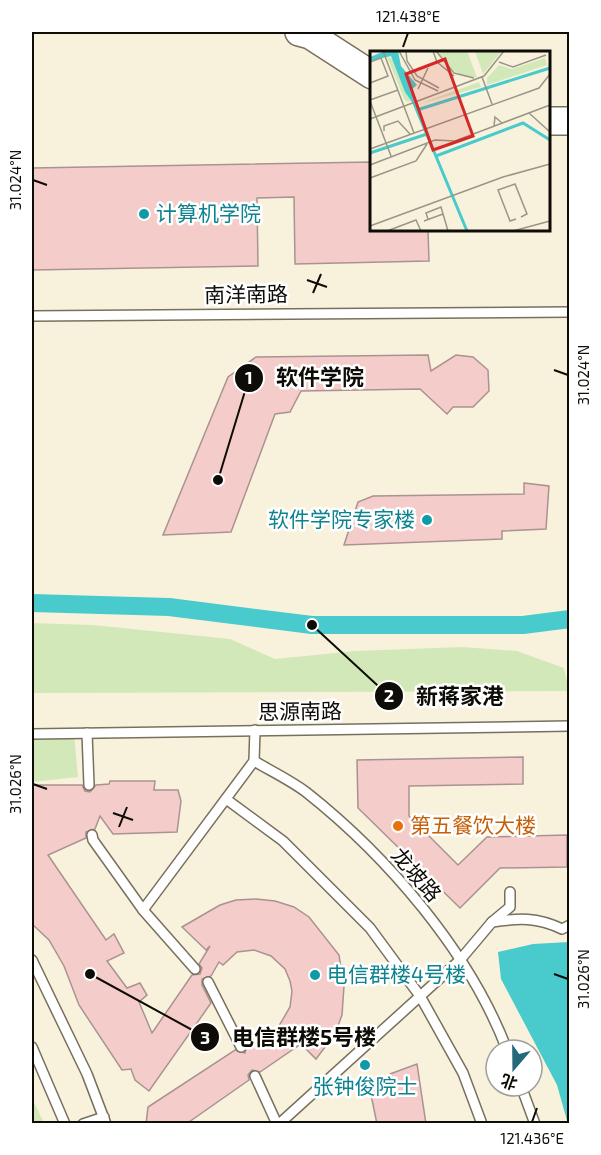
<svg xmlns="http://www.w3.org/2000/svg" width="601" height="1155" viewBox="0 0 601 1155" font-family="'Exo 2','Noto Sans SC',sans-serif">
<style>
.green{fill:#d3e8b8}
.water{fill:#49cacc}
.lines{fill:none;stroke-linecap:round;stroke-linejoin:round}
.canal{stroke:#49cacc;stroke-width:18}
.building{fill:#f4cdcb;stroke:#aa9291;stroke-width:1.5}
.lane-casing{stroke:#76705d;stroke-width:12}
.secondary-casing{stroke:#76705d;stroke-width:30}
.lane{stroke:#fff;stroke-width:9}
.secondary{stroke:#fff;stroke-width:27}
.ticks{fill:none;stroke:#0e0c06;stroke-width:2}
.culture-dot{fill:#0f9aa8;stroke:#fff;stroke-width:2}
.food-dot{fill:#e8710a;stroke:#fff;stroke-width:2}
.labels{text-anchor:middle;stroke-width:5;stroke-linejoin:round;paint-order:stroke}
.culture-label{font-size:21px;fill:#0d838f;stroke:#fff;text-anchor:start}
.street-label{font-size:21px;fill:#0e0c06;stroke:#fff}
.food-label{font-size:21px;fill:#c56008;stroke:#fff;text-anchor:start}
.inset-river{fill:none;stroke:#49cacc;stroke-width:3}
.inset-road{fill:none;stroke:#9a9687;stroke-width:1.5}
.view{fill:#d62828;fill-opacity:0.15;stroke:#d62828;stroke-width:3}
.inset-edge{fill:none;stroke:#0e0c06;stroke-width:3}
.leader{fill:none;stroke:#0e0c06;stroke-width:2}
.callout-dot{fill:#0e0c06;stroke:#fff;stroke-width:2}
.mark-label{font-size:18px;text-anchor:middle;font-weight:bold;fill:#fff}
.callout-label{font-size:22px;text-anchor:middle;font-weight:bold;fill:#0e0c06;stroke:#fff;stroke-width:5;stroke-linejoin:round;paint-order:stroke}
.neatline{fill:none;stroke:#0e0c06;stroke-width:2}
.ticks-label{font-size:15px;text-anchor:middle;fill:#0e0c06}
</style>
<rect width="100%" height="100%" fill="#f8f2dd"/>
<g class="green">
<path d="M32 623 93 625 230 639 275 659 355 651 462 647 517 651 564 668 569 691 32 693Z"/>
<path d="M74 733 78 777 32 782V734Z"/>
<path d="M32 1098 44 1123H32Z"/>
</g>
<path class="water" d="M569 942 570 1123 568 1124 557 1085 501 979 498 952 533 944Z"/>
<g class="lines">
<path class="canal" d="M32 603 169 607 312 625H523L570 619"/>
</g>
<g class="building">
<path d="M372 162V230H428L429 261 295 264 294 197 257 198 258 266 32 270V168Z"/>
<path d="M428 355 431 371 456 355 473 357 488 370 489 391 473 407H453L447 414 420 389 301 391 290 412 275 414 231 532 163 535 228 377 256 357Z"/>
<path d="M524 483 549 486 546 529 502 531V539L344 545 358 502 373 496 524 494Z"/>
<path d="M523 757V784L409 786V816L458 865 487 837 567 835V867L500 868 460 908 358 808 357 760Z"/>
<path d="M110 781H155L154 790H178L181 801 177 832 113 834 100 816 95 829 86 832V838L48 855 106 940 114 934 124 953 107 961 127 988 140 983 147 995 139 1002 152 1033 192 975 200 974 202 968 199 964 210 946 206 950 182 927 220 905 236 900 256 899 275 901 294 907 309 917 339 955 344 986 342 1015 335 1034 316 1059 301 1044 260 1072 252 1070 248 1075 249 1080 186 1124H146L148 1107 235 1050 245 1053 247 1043 268 1029 276 1031 290 1007 292 991 290 981 285 969 271 956 254 950 237 952 223 965 219 962 211 976 202 979V985L211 1003 149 1091 135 1080 131 1069 122 1070 79 1005 64 966 49 940 32 924V785H82L85 791 90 792 96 785 109 784Z"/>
<path d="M417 1064 426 1124H377L370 1090 390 1074Z"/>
</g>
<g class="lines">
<g class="lane-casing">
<g id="lane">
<path d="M32 316 570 312"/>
<path d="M87 733 89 785"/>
<path d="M32 734 570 726"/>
<path d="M254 761C271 771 290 780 306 792 387 856 470 952 507 1050"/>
<path d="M226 799 283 841 370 928 420 996 463 1073 482 1124"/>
<path d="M92 835 93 840 143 910 195 969"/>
<path d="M143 910 254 761 255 730"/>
<path d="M492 922C519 918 537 917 562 929L570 925"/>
<path d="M32 960 87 1074 106 1124"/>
<path d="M208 982 241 1047"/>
<path d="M32 1047 65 1124"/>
<path d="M255 1076 277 1124"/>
<path d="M521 1086 535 1124"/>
<path d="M83 1124 104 1117"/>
<path d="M279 1124 460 960 492 922 510 907V892"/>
</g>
</g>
<g class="secondary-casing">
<g id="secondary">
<path d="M299 32 310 35 372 75"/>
<path d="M548 121H570"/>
</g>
</g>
<use href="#lane" class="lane"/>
<use href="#secondary" class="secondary"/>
</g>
<path class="ticks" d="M403 47 408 33M33 180 47 185M307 280 327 287M313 293 321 274M554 370 568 375M33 784 47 789M113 813 133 820M119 827 127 807M554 974 568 979M532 1122 537 1108"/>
<g class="culture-dot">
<circle cx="144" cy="214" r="6"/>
<circle cx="427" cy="520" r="6"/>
<circle cx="315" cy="975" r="6"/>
<circle cx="365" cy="1065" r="6"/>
</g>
<circle class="food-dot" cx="398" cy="826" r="6"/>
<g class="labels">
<g class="culture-label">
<text x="156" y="221">计算机学院</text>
<text x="415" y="527" text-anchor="end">软件学院专家楼</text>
<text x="327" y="982">电信群楼4号楼</text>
<text x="365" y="1094" text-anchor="middle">张钟俊院士</text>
</g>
<g class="street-label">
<text transform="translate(246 295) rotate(-1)" y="7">南洋南路</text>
<text transform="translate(300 712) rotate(-1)" y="7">思源南路</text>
<text transform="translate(416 875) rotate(49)" y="7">龙坡路</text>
</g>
<g class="food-label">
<text x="410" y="833">第五餐饮大楼</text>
</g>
</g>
<g transform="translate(370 51)">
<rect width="180" height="180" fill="#f8f2dd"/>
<path d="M67 0H97L107 26H95L81 18ZM105 0H132L113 23ZM17 6 22 7 41 51 35 50ZM175 7 177 14 117 34V27L129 14 142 18ZM109 31 111 36 49 53Z" fill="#d3e8b8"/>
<path d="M15 0H28L31 15 47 34 41 39 45 49 42 51 35 41 21 5 0 10V6Z" fill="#49cacc"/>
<path class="inset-river" d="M43 50 97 180M47 59 180 17M0 102 57 83M66 105 153 72 180 89"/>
<path class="inset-road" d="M13 0 44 82M29 0 45 29 68 40M36 0 37 10 47 25 69 37M63 0 67 11 84 25M66 0 84 22 104 27M0 11 11 7 18 25 0 32M129 11 143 16 176 4M112 26 122 53M48 38 58 17M0 49 28 39M0 50 21 105M159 62 180 81M0 68 114 25 134 0M124 75 125 66 132 72M14 80V75L28 70 40 83M0 98 169 37 180 23M0 114 65 89 85 90 180 54M0 127 46 110 57 93M58 168 56 162 71 156 78 180M146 168 140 170 128 139 145 133 157 163 151 166M54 170 73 163M0 175 133 126 180 113M17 180 46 169 51 180M143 180 180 170"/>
<path class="view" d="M75 8 103 85 63 99 36 23Z"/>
<rect width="180" height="180" class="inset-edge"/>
</g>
<path class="leader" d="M218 480L249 378M312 625L389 696M90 974L205 1037"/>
<g class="callout-dot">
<circle cx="218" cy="480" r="6"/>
<circle cx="312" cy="625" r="6"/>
<circle cx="90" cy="974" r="6"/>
<circle cx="249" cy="378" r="15"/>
<circle cx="389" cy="696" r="15"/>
<circle cx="205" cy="1037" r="15"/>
</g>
<g class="mark-label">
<text x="249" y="384">1</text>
<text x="389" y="702">2</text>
<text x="205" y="1044">3</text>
</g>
<g class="callout-label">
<text x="320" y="385">软件学院</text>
<text x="460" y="704">新蒋家港</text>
<text x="304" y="1045">电信群楼5号楼</text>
</g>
<rect width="601" height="1155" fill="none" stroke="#ffffff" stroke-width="66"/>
<g transform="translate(514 1068) rotate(200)"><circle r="28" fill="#ffffff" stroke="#9f9e9b" stroke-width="1.5"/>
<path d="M0-4.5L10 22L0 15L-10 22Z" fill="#246979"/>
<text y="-9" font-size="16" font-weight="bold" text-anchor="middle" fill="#0e0c06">北</text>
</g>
<rect x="33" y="33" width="535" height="1089" class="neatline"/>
<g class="ticks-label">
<text x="408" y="22">121.438°E</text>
<text transform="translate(16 180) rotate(-90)" y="5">31.024°N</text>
<text transform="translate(584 375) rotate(-90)" y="5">31.024°N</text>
<text transform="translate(16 784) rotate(-90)" y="5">31.026°N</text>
<text transform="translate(584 979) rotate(-90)" y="5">31.026°N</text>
<text x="532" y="1144">121.436°E</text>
</g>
</svg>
